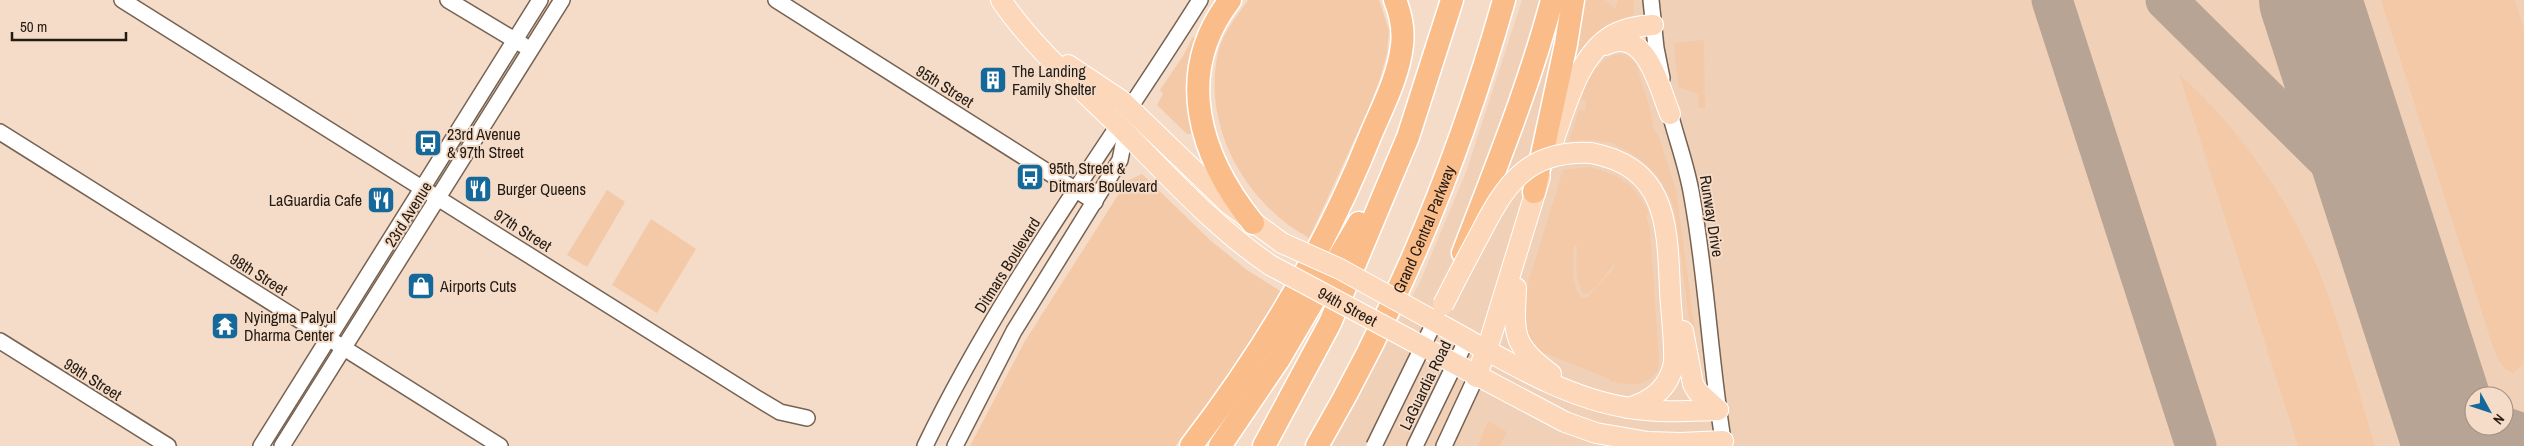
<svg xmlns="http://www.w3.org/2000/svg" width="2524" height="446" viewBox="0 0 2524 446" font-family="'Archivo Narrow',sans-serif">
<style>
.built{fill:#f0d1b8;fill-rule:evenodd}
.green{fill:#f3c9a7;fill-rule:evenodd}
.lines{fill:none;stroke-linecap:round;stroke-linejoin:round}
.taxiway{stroke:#b8a494;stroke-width:41}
.runway{stroke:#b8a494;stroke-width:102}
.minor-casing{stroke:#776251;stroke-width:18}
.major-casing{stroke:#fff;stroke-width:22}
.highway-casing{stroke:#fff;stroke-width:25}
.minor{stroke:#fff;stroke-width:15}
.major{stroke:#fcd7b9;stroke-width:20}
.highway{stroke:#fabd8a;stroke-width:22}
.minor-bridge-casing{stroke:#776251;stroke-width:18;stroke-linecap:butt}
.major-bridge-casing{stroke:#fff;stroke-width:22;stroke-linecap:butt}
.minor-bridge{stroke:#fff;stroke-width:15}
.major-bridge{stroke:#fcd7b9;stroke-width:20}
.labels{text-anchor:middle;stroke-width:4;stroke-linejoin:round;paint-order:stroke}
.poi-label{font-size:16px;fill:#231a13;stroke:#f5dcc8;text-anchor:start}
.street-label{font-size:16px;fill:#231a13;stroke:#f5dcc8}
</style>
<rect width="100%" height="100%" fill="#f5dcc8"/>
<path class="built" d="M1522 0H2524V446H1329L1419 284 1466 172ZM2474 396H2504V426H2474Z"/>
<g class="green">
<path d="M1248 0H1379L1389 30 1387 53 1380 79 1369 108 1309 238C1244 203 1200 123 1219 49 1224 31 1238 15 1248 0Z"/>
<path d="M1581 0H1605L1615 9 1618 0H1634L1633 19C1605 26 1592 32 1576 57Z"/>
<path d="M2381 0H2515L2524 29V363L2514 373C2500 370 2496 354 2491 341Z"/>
<path d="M1193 37 1198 40 1190 115 1193 134H1187L1157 105 1163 94 1160 90 1183 56Z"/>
<path d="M1704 40 1705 109 1698 107 1699 94 1678 87 1674 43Z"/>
<path d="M1625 54 1636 64 1650 109 1653 128 1659 137 1676 190 1695 330 1691 335 1676 218 1671 199 1659 178 1639 158 1612 143 1592 140 1569 141 1579 110 1585 111 1586 101 1581 100 1588 78 1594 67H1598C1609 56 1609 55 1625 54Z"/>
<path d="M2179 74C2243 131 2296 209 2326 289 2345 340 2359 394 2375 446H2298Z"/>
<path d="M1589 167C1620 174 1636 185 1649 214L1646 216 1650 230 1659 358 1658 370C1644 389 1630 385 1609 381L1610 379 1531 348 1517 319 1563 170ZM1574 246H1577C1576 261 1575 280 1583 293L1587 294 1596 287 1614 264 1615 267 1588 297 1582 298C1571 287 1572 260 1574 246Z"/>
<path d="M1142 174 1210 240 1247 270 1282 292 1225 383 1175 446H970L1025 341 1127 181Z"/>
<path d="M607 190 625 202 587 267 567 255Z"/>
<path d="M651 219 696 249 657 313 612 285Z"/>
<path d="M1488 421 1507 432 1500 446H1478Z"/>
</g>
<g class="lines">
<g class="taxiway">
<path d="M2052 0 2196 446"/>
<path d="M2166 0 2330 162 2358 201 2399 277"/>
<path d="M2431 376 2474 407"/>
<path d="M2500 426 2524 434"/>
</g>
<path class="runway" d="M2310 0 2454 446"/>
<g class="minor-casing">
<g id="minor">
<path d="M122 0 755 397 780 412 807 418"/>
<path d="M448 0 523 45"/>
<path d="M776 0 1095 202"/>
<path d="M1651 0 1656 48 1662 78"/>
<path d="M1668 105C1675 136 1687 165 1692 197 1707 279 1710 363 1724 446"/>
<path d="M0 132 500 446"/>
<path d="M0 341 168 446"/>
<path d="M261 446 540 0"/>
<path d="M282 446 562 0"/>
<path d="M925 446C1001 288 1107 148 1200 0"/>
<path d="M955 446 1014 331 1120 160 1127 125"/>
<path d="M1415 446 1467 339"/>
<path d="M1444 446 1476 377"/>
</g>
</g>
<g class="major-casing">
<g id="major">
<path d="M1001 0C1033 47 1077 85 1117 124 1166 173 1213 226 1270 265"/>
<path d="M1605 45C1646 25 1659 87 1670 114"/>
<path d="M1068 65 1122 101 1230 205 1282 243"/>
<path d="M1550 150C1565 112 1578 49 1619 32 1630 27 1642 26 1653 25"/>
<path d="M1591 153C1668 167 1667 226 1670 290 1671 314 1675 339 1674 363 1669 388 1652 401 1628 408"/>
<path d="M1516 288C1514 333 1511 345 1551 374"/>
<path d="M1443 326C1502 358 1563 398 1630 408 1660 413 1688 411 1718 410"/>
<path d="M1683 331 1693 384 1697 391 1718 410"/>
<path d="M1429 350 1565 422 1596 433 1648 442 1681 443 1723 441"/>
<path d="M1476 377 1491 337 1540 177"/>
</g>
</g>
<g class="highway-casing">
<g id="highway">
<path d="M1230 0C1173 74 1200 157 1253 223"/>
<path d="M1534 192 1566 44 1573 0"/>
<path d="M1463 253C1495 169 1529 87 1552 0"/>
<path d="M1191 446C1265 350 1326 247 1371 134 1383 106 1399 75 1402 45 1404 29 1401 15 1395 0"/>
<path d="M1220 446 1279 359 1359 223"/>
<path d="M1264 446 1330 323 1408 137 1452 0"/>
<path id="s1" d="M1317 446C1399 306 1460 156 1504 0"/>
</g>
</g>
<use href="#minor" class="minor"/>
<use href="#major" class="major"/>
<use href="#highway" class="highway"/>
<g class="minor-bridge-casing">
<path id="minor-bridge" d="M1374 446 1439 313"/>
</g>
<g class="major-bridge-casing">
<g id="major-bridge">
<path d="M1282 243 1340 269 1443 326"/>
<path id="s2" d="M1270 265 1429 350"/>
<path d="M1443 305C1455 281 1467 258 1480 234 1506 183 1528 150 1591 153"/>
</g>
</g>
<use href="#minor-bridge" class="minor-bridge"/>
<use href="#major-bridge" class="major-bridge"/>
</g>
<defs>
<g id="building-square" transform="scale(1.4375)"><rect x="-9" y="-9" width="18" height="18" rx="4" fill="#15699a" stroke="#f5dcc8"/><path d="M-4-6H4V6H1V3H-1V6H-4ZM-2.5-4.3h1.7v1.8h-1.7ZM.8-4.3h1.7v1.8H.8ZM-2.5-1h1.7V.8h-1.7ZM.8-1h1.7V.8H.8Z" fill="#fff"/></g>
<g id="bus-square" transform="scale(1.4375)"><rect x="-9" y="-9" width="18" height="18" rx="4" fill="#15699a" stroke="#f5dcc8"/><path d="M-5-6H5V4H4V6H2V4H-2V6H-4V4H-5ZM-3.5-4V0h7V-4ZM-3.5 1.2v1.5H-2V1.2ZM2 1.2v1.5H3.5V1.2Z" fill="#fff"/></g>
<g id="restaurant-square" transform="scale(1.4375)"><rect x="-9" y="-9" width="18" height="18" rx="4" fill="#15699a" stroke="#f5dcc8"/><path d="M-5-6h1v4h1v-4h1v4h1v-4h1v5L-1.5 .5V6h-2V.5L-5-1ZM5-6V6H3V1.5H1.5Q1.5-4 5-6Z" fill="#fff"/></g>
<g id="shop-square" transform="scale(1.4375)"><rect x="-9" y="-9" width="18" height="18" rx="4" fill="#15699a" stroke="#f5dcc8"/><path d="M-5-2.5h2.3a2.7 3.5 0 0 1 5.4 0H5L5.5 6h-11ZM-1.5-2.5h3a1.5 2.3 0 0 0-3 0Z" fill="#fff"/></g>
<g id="temple-square" transform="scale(1.4375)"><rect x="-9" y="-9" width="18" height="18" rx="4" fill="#15699a" stroke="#f5dcc8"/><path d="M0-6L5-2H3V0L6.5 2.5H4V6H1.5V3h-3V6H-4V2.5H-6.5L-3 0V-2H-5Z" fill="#fff"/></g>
</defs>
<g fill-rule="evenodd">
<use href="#building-square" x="993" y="80"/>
<use href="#bus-square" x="428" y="143"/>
<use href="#bus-square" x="1030" y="177"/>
<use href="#restaurant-square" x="478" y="189"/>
<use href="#restaurant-square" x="381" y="200"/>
<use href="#shop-square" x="421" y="286"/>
<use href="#temple-square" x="225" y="326"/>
</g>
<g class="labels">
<g class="poi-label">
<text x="1012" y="77">The Landing<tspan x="1012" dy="18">Family Shelter</tspan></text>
<text x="447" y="140">23rd Avenue<tspan x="447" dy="18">&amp; 97th Street</tspan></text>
<text x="1049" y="174">95th Street &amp;<tspan x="1049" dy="18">Ditmars Boulevard</tspan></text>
<text x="497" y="195">Burger Queens</text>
<text x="362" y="206" text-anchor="end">LaGuardia Cafe</text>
<text x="440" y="292">Airports Cuts</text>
<text x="244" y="323">Nyingma Palyul<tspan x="244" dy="18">Dharma Center</tspan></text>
</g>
<g class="street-label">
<text transform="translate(945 86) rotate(32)" y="6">95th Street</text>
<text transform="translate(408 214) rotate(-58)" y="6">23rd Avenue</text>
<text transform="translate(1712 216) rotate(81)" y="6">Runway Drive</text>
<text dy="6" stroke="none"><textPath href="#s1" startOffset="242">Grand Central Parkway</textPath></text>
<text transform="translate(523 230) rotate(32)" y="6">97th Street</text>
<text transform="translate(1007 265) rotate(-58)" y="6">Ditmars Boulevard</text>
<text transform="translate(259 274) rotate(32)" y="6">98th Street</text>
<text dy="6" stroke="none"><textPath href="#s2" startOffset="88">94th Street</textPath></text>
<text transform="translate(93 379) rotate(32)" y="6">99th Street</text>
<text transform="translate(1425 385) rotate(-64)" y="6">LaGuardia Road</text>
</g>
</g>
<g transform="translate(2489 411) rotate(130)"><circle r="24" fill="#f5dcc8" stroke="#a18e80"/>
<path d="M0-4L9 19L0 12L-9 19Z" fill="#15699a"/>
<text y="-8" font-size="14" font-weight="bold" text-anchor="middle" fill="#231a13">N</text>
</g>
<path d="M12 32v8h114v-8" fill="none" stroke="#231a13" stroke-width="2.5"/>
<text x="20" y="32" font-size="15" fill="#231a13" stroke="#f5dcc8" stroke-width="4" paint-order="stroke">50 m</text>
</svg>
